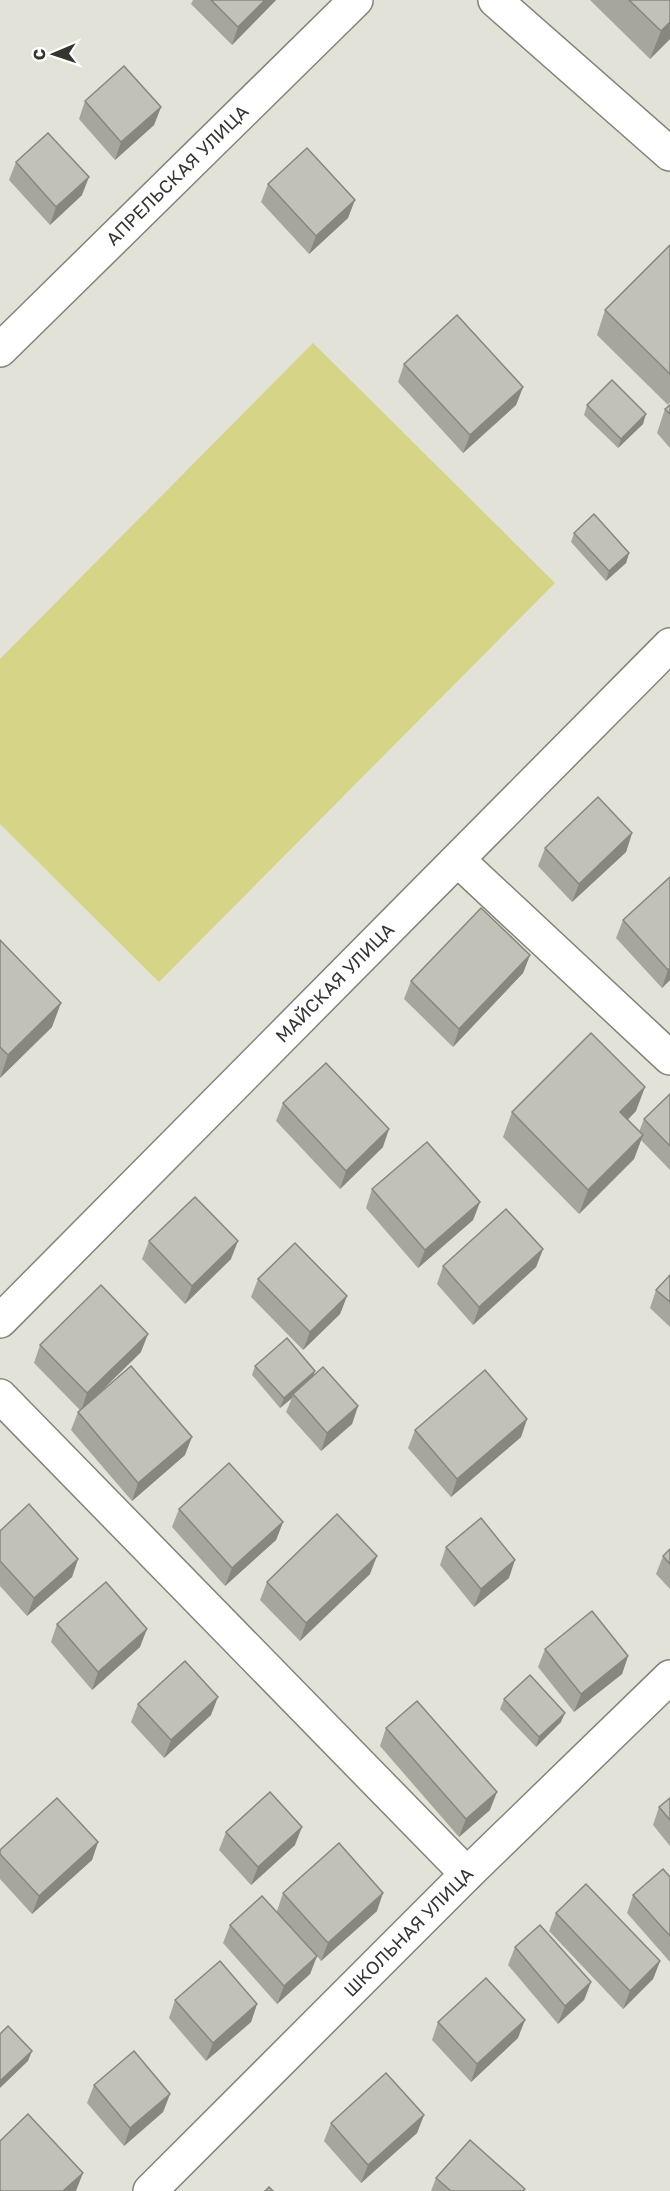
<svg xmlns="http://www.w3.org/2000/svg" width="670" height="2191" viewBox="0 0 670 2191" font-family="'Golos Text',sans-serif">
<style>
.green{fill:#d5d487}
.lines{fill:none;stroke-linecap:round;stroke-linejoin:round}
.street-casing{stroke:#83837a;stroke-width:36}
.secondary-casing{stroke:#83837a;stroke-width:36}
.street{stroke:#fff;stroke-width:33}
.secondary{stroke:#fff;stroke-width:33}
.wall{fill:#a6a69d}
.shaded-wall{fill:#878780}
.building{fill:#c1c1b7;stroke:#878780;stroke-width:1.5}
.labels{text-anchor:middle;stroke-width:6;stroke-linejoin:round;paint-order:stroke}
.street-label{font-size:18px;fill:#343430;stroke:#fff}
</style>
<rect width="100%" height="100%" fill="#e2e2d8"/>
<path class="green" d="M313 343 555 583 159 982 0 824V659Z"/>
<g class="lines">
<g class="street-casing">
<g id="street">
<path d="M495 0 670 154"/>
<path id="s1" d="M0 350 356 0"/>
<path d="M458 860 670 1058"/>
<path d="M0 1396 467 1874"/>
<path id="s2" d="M150 2191 467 1874 670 1677"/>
</g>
</g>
<g class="secondary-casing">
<g id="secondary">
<path id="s3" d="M0 1321 670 645"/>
</g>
</g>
<use href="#street" class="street"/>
<use href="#secondary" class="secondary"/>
</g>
<g class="wall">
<path d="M193 0H276L232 45 191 4Z"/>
<path d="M590 0H670V39L650 59Z"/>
<path d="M85 101 161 107 154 125 115 160 79 119Z"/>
<path d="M16 162 82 195 50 225 9 180Z"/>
<path d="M268 184 348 218 309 254 261 202Z"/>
<path d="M670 245V402L668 405 597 335 605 310Z"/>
<path d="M404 364 523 387 516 405 463 453 398 382Z"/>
<path d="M587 405 643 424 618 448 584 415Z"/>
<path d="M670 405V448L657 433 665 409Z"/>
<path d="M574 533 629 553 626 563 606 581 571 542Z"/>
<path d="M632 833 626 852 572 902 538 866 545 848Z"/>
<path d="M670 877V980L662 988 616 938 623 920Z"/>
<path d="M0 940 52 1027 0 1078Z"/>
<path d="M530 955 523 973 453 1047 404 999 411 981Z"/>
<path d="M670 1094V1170L641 1140 634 1159 579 1214 503 1137 512 1112 636 1111 628 1120 639 1132 644 1119Z"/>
<path d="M283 1103 383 1147 340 1189 276 1121Z"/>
<path d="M372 1189 480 1202 473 1220 418 1268 366 1208Z"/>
<path d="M149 1241 231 1259 185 1304 142 1259Z"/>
<path d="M543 1249 536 1267 473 1325 437 1284 443 1266Z"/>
<path d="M670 1275V1327L650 1308 656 1290Z"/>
<path d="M258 1279 347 1296 340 1314 303 1350 251 1297Z"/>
<path d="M40 1345 141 1352 92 1400 185 1455 132 1501 71 1430 78 1412 80 1410 34 1363Z"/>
<path d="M255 1366 314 1376 358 1406 352 1424 321 1451 286 1412 292 1398 280 1408 252 1375Z"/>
<path d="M527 1419 521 1437 451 1497 408 1448 415 1430Z"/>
<path d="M179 1509 283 1522 276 1540 225 1586 172 1527Z"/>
<path d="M0 1531 78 1559 72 1577 27 1616 0 1586Z"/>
<path d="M446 1547 509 1578 474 1607 440 1565Z"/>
<path d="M670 1549V1589L656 1574 663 1556Z"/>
<path d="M370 1574 300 1641 260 1600 267 1582Z"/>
<path d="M57 1624 140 1647 92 1690 51 1642Z"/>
<path d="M545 1649 628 1656 622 1674 574 1712 538 1667Z"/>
<path d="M504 1699 561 1722 536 1747 500 1709Z"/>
<path d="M138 1704 211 1715 164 1758 131 1722Z"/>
<path d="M386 1728 490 1810 459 1837 380 1746Z"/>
<path d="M670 1798V1846L653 1825 659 1807Z"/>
<path d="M226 1832 295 1845 251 1885 219 1850Z"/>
<path d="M98 1842 92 1860 32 1914 0 1879V1850Z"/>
<path d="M670 1877V1962L627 1913 633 1895Z"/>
<path d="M283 1893 377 1911 321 1961 317 1956 310 1974 277 2004 223 1943 230 1925 277 1911Z"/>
<path d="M556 1913 660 1961 653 1979 623 2009 549 1931Z"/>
<path d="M515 1947 591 1982 584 2000 558 2024 508 1965Z"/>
<path d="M175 2000 257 2004 251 2022 206 2061 169 2018Z"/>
<path d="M438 2022 518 2038 471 2082 432 2040Z"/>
<path d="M94 2085 170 2094 163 2112 124 2146 87 2103Z"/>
<path d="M424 2115 417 2133 361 2183 324 2141 331 2123Z"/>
<path d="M436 2178 525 2189 524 2191H431Z"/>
</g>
<g class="shaded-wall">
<path d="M265 0H276L232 45 238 27Z"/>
<path d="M670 22V39L650 59 661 31Z"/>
<path d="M161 107 154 125 115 160 121 142Z"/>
<path d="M89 177 82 195 50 225 56 207Z"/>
<path d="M355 200 348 218 309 254 316 236Z"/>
<path d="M523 387 516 405 463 453 470 435Z"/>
<path d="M646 414 643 424 618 448 621 439Z"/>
<path d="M629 553 626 563 606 581 609 571Z"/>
<path d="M632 833 626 852 572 902 579 884Z"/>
<path d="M530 955 523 973 453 1047 459 1029Z"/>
<path d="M670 968V980L662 988 668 970Z"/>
<path d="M61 1003 52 1027 0 1078 8 1055Z"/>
<path d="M645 1087 636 1111 611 1136 620 1112Z"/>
<path d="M389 1129 383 1147 340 1189 346 1171Z"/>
<path d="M643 1135 634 1159 579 1214 588 1190Z"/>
<path d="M480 1202 473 1220 418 1268 425 1250Z"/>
<path d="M238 1241 231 1259 185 1304 192 1286Z"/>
<path d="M543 1249 536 1267 473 1325 479 1307Z"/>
<path d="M347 1296 340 1314 303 1350 310 1332Z"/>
<path d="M148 1334 141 1352 81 1411 87 1393Z"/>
<path d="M315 1371 312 1380 293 1394 292 1398 280 1408 284 1398Z"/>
<path d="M358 1406 352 1424 321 1451 327 1433Z"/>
<path d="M527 1419 521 1437 451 1497 457 1479Z"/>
<path d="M192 1437 185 1455 132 1501 138 1483Z"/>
<path d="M283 1522 276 1540 225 1586 232 1568Z"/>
<path d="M377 1556 370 1574 300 1641 306 1623Z"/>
<path d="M78 1559 72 1577 27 1616 34 1598Z"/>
<path d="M515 1560 509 1578 474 1607 481 1589Z"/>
<path d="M147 1629 140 1647 92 1690 98 1672Z"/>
<path d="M628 1656 622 1674 574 1712 581 1694Z"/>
<path d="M218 1697 211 1715 164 1758 171 1740Z"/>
<path d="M565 1713 561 1722 536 1747 539 1737Z"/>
<path d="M497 1792 490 1810 459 1837 466 1819Z"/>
<path d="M302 1827 295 1845 251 1885 258 1867Z"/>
<path d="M98 1842 92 1860 32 1914 39 1896Z"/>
<path d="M383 1893 377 1911 321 1961 328 1943Z"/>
<path d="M317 1956 310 1974 277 2004 284 1986Z"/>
<path d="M660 1961 653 1979 623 2009 630 1991Z"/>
<path d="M591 1982 584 2000 558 2024 565 2006Z"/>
<path d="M257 2004 251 2022 206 2061 213 2043Z"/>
<path d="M525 2020 518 2038 471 2082 477 2064Z"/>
<path d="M32 2051 28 2061 0 2088V2081Z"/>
<path d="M170 2094 163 2112 124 2146 130 2128Z"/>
<path d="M424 2115 417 2133 361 2183 368 2165Z"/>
<path d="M83 2173 76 2191H63Z"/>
</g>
<g class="building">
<path d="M211 0H265L238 27Z"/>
<path d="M629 0H670V22L661 31Z"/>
<path d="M124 66 161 107 121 142 85 101Z"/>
<path d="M48 133 89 177 56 207 16 162Z"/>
<path d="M307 148 355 200 316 236 268 184Z"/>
<path d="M670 245V374L605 310Z"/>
<path d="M457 315 523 387 470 435 404 364Z"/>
<path d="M612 380 646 414 621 439 587 405Z"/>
<path d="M670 405V414L665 409Z"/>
<path d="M594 514 629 553 609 571 574 533Z"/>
<path d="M598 797 632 833 579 884 545 848Z"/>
<path d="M670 877V968L668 970 623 920Z"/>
<path d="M481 908 530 955 459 1029 411 981Z"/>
<path d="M0 940 61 1003 8 1055 0 1047Z"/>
<path d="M591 1033 645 1087 620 1112 643 1135 588 1190 512 1112Z"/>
<path d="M326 1063 389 1129 346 1171 283 1103Z"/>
<path d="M670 1094V1146L644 1119Z"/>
<path d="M427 1142 480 1202 425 1250 372 1189Z"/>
<path d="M195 1197 238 1241 192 1286 149 1241Z"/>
<path d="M506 1209 543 1249 479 1307 443 1266Z"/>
<path d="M295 1243 347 1296 310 1332 258 1279Z"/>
<path d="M670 1275V1302L656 1290Z"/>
<path d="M101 1285 148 1334 87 1393 40 1345Z"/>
<path d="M287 1338 315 1371 284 1398 255 1366Z"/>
<path d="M131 1366 192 1437 138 1483 78 1412Z"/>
<path d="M323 1367 358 1406 327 1433 293 1394Z"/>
<path d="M485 1370 527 1419 457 1479 415 1430Z"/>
<path d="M229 1463 283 1522 232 1568 179 1509Z"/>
<path d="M29 1504 78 1559 34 1598 0 1561V1531Z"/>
<path d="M337 1514 377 1556 306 1623 267 1582Z"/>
<path d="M481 1518 515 1560 481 1589 446 1547Z"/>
<path d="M670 1549V1564L663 1556Z"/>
<path d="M106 1582 147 1629 98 1672 57 1624Z"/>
<path d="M592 1611 628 1656 581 1694 545 1649Z"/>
<path d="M185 1661 218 1697 171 1740 138 1704Z"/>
<path d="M530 1675 565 1713 539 1737 504 1699Z"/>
<path d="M417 1701 497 1792 466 1819 386 1728Z"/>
<path d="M270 1792 302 1827 258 1867 226 1832Z"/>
<path d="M57 1798 98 1842 39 1896 0 1854V1850Z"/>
<path d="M670 1798V1820L659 1807Z"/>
<path d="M339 1843 383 1893 328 1943 283 1893Z"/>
<path d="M663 1869 670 1877V1936L633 1895Z"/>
<path d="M586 1884 660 1961 630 1991 556 1913Z"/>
<path d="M262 1896 317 1956 284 1986 230 1925Z"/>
<path d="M540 1925 591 1982 565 2006 515 1947Z"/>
<path d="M220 1961 257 2004 213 2043 175 2000Z"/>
<path d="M486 1978 525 2020 477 2064 438 2022Z"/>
<path d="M8 2026 32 2051 0 2081V2034Z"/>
<path d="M134 2051 170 2094 130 2128 94 2085Z"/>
<path d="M386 2073 424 2115 368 2165 331 2123Z"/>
<path d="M28 2114 83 2173 63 2191H0V2141Z"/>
<path d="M470 2140 525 2189 523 2191H451L436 2178Z"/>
<path d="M269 2187 273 2191H265Z"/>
</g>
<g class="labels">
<g class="street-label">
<text dy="6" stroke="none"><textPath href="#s1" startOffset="249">АПРЕЛЬСКАЯ УЛИЦА</textPath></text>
<text dy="6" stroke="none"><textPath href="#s3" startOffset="476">МАЙСКАЯ УЛИЦА</textPath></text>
<text dy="6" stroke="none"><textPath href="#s2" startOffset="366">ШКОЛЬНАЯ УЛИЦА</textPath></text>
</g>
</g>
<g transform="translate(54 54) rotate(268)" stroke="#ffffff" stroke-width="4.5" paint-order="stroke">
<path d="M0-4.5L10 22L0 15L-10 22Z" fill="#343430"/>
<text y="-9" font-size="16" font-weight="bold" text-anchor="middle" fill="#343430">С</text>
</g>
</svg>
